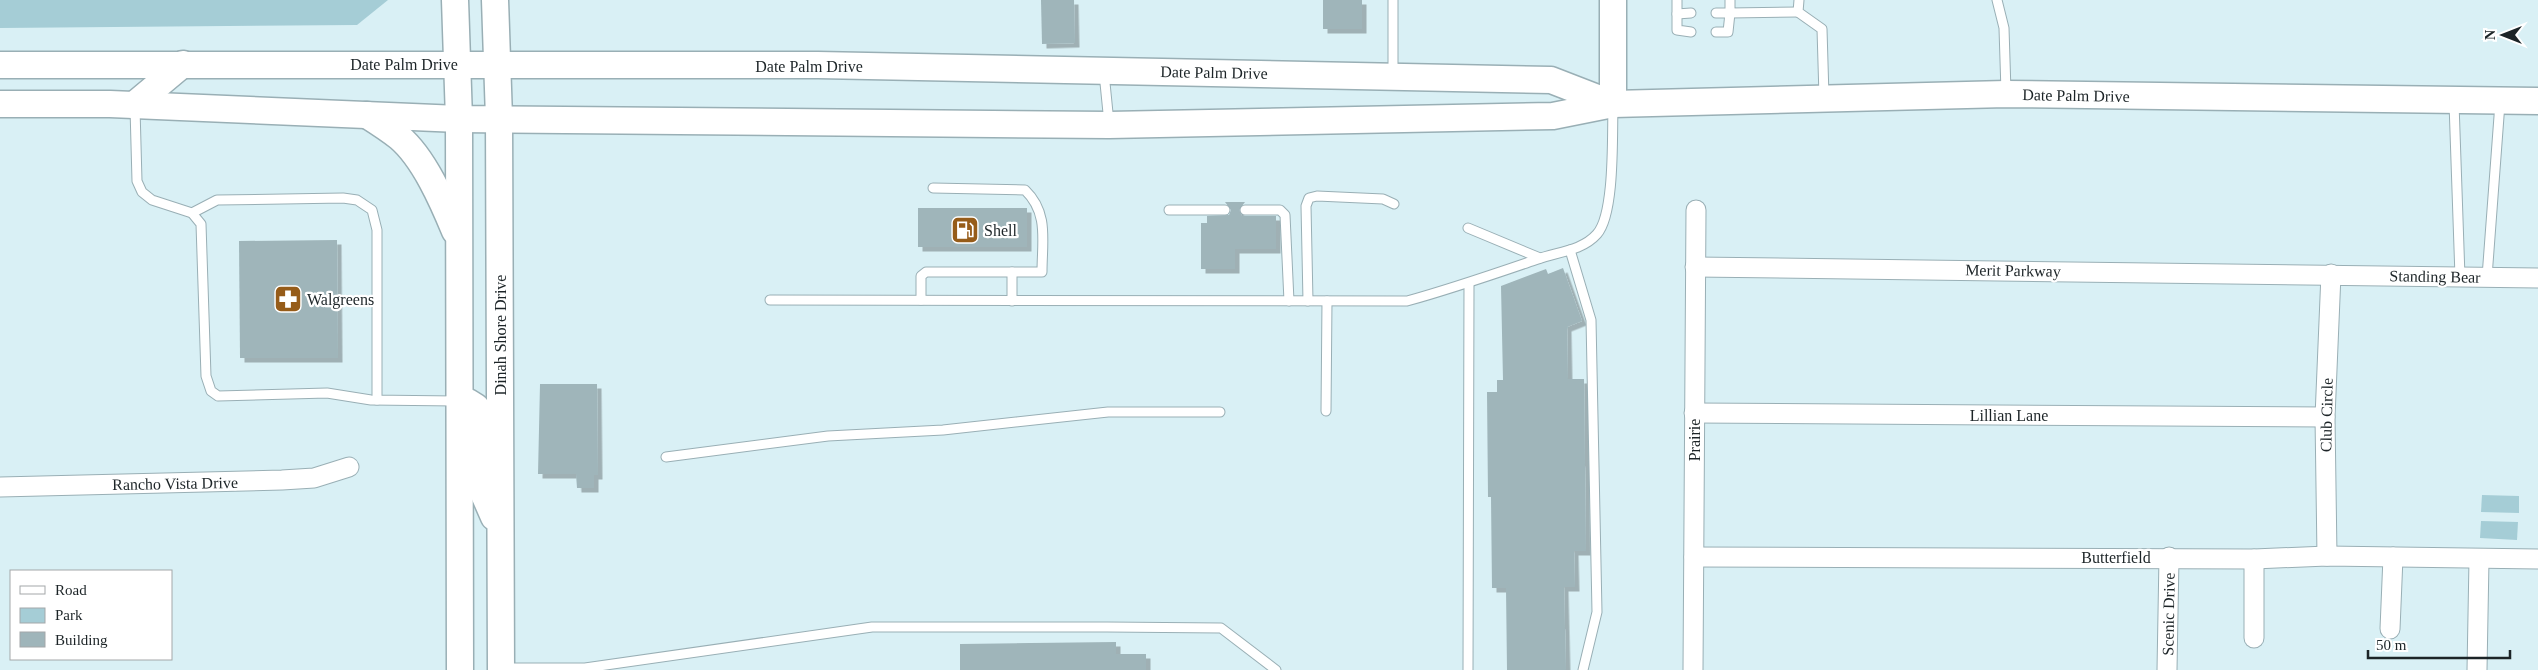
<svg xmlns="http://www.w3.org/2000/svg" width="2538" height="670" viewBox="0 0 2538 670" font-family="Georgia,serif">
<style>
.green{fill:#a5cdd6}
.building{fill:#9fb5ba;filter:url(#shadow)}
.lines{fill:none;stroke-linecap:round;stroke-linejoin:round}
.lane-casing{stroke:#99afb5;stroke-width:11}
.street-casing{stroke:#99afb5;stroke-width:21}
.secondary-casing{stroke:#99afb5;stroke-width:29}
.lane{stroke:#fff;stroke-width:9}
.street{stroke:#fff;stroke-width:19}
.secondary{stroke:#fff;stroke-width:26}
.labels{text-anchor:middle;stroke-width:4.5;stroke-linejoin:round;paint-order:stroke}
.street-label{font-size:16px;fill:#1c2427;stroke:#fff}
.poi-label{font-size:16px;fill:#1c2427;stroke:#fff;text-anchor:start}
</style>
<defs>
<filter id="shadow"><feDropShadow dx="4.5" dy="4.5" stdDeviation="0" flood-color="#0004"/></filter>
</defs>
<rect width="100%" height="100%" fill="#d9f0f5"/>
<g class="green">
<path d="M0 0H388L357 25 0 28Z"/>
<path d="M2482 495 2519 496V513L2481 512Z"/>
<path d="M2481 521 2518 522 2517 540 2480 538Z"/>
</g>
<g class="building">
<path d="M1041 0H1074L1075 43 1042 44Z"/>
<rect x="1323" y="0" width="39" height="29"/>
<path d="M1225 202H1245L1239 210 1242 216H1276V249H1235V269H1201V223H1207V216L1229 215 1231 210Z"/>
<rect x="918" y="208" width="109" height="39"/>
<path d="M337 240 338 358H240L239 241Z"/>
<path d="M1563 268 1582 321 1567 327 1568 379H1584L1586 551H1574L1575 587H1564L1566 670H1507L1506 588H1492L1491 497H1488L1487 392H1497V380H1503L1501 286 1546 269 1548 274Z"/>
<path d="M540 384H597L598 475H594V488H577L576 474H538Z"/>
<path d="M1116 642V654H1146V670H960V644Z"/>
</g>
<g class="lines">
<g class="lane-casing">
<g id="lane">
<path d="M1677 0V30L1691 32"/>
<path d="M1730 0V13L1798 12"/>
<path d="M1799 0 1798 12 1822 29 1824 97"/>
<path d="M1997 0 2004 28 2006 92"/>
<path d="M1716 13H1730L1728 32H1716"/>
<path d="M1677 14 1691 13"/>
<path d="M1104 73 1109 123"/>
<path d="M1393 76V0"/>
<path d="M2454 103 2460 277"/>
<path d="M135 108 137 181 142 192 152 200 192 213 201 224 206 376 211 391 218 396 327 393 371 400 456 401"/>
<path d="M1169 210H1225"/>
<path d="M1245 210H1280L1285 215 1289 301"/>
<path d="M192 213 217 200 343 198 357 200 372 210 377 230V400"/>
<path d="M1468 228 1540 258"/>
<path d="M1570 250 1591 320 1597 612 1583 670"/>
<path d="M2487 277 2500 103"/>
<path d="M770 300 1407 301C1451 289 1494 274 1538 259 1557 252 1582 251 1597 234 1615 214 1612 135 1613 107"/>
<path d="M921 300V276L926 272H1042C1042 241 1049 213 1025 190L933 188"/>
<path d="M1012 301V272"/>
<path d="M1308 301 1306 206 1309 198 1317 196 1383 199 1394 204"/>
<path d="M1326 411 1327 301"/>
<path d="M666 457 828 436 943 430 1108 412H1220"/>
<path d="M504 668H585L872 627H1107L1221 628 1276 670"/>
<path d="M1468 670 1469 283"/>
</g>
</g>
<g class="street-casing">
<g id="street">
<path d="M1695 267 2538 278"/>
<path d="M1694 413 2325 417"/>
<path d="M0 487 282 480 314 478 349 467"/>
<path d="M2327 556 2325 417 2331 274"/>
<path d="M1694 557 2254 559 2327 556 2538 559"/>
<path d="M2254 559V638"/>
<path d="M2390 629 2393 557"/>
<path d="M1693 670 1696 210"/>
<path d="M2167 670 2169 557"/>
<path d="M2477 670 2479 560"/>
</g>
</g>
<g class="secondary-casing">
<g id="secondary">
<path d="M455 0 459 119 460 670"/>
<path d="M495 0 499 118 501 670"/>
<path d="M1613 0V104"/>
<path d="M0 65H818L1551 80 1613 104"/>
<path d="M0 104H110L459 119 1109 125 1553 116 1613 104 2006 94 2538 101"/>
<path d="M134 105 183 64"/>
<path d="M367 115C378 122 389 129 399 137 424 158 443 202 455 231"/>
<path d="M459 401 468 402 476 407 483 492 494 517"/>
</g>
</g>
<use href="#lane" class="lane"/>
<use href="#street" class="street"/>
<use href="#secondary" class="secondary"/>
</g>
<defs>
<g id="fuel-square" transform="scale(1.4375)"><rect x="-9" y="-9" width="18" height="18" rx="4" fill="#965c19" stroke="#fff"/><path d="M-5.5-6h7V0h2V4h1.3V-2.5L3-4.5l.8-.8L6-3V5H2.5V1h-1V6h-7ZM-4.2-4.7v3.2H.2V-4.7Z" fill="#fff"/></g>
<g id="pharmacy-square" transform="scale(1.4375)"><rect x="-9" y="-9" width="18" height="18" rx="4" fill="#965c19" stroke="#fff"/><path d="M-2-6h4v4h4v4h-4v4h-4v-4h-4v-4h4Z" fill="#fff"/></g>
</defs>
<g fill-rule="evenodd">
<use href="#fuel-square" x="965" y="230"/>
<use href="#pharmacy-square" x="288" y="299"/>
</g>
<g class="labels">
<g class="street-label">
<text x="404" y="70">Date Palm Drive</text>
<text x="809" y="72">Date Palm Drive</text>
<text transform="translate(1214 72) rotate(1)" y="6">Date Palm Drive</text>
<text transform="translate(2076 95) rotate(1)" y="6">Date Palm Drive</text>
<text transform="translate(2013 270) rotate(1)" y="6">Merit Parkway</text>
<text transform="translate(2435 276) rotate(1)" y="6">Standing Bear</text>
<text transform="translate(500 335) rotate(-90)" y="6">Dinah Shore Drive</text>
<text x="2009" y="421">Lillian Lane</text>
<text transform="translate(2326 415) rotate(-89)" y="6">Club Circle</text>
<text transform="translate(1694 440) rotate(-90)" y="6">Prairie</text>
<text transform="translate(175 483) rotate(-1)" y="6">Rancho Vista Drive</text>
<text x="2116" y="563">Butterfield</text>
<text transform="translate(2168 614) rotate(-89)" y="6">Scenic Drive</text>
</g>
<g class="poi-label">
<text x="984" y="236">Shell</text>
<text x="307" y="305">Walgreens</text>
</g>
</g>
<rect x="10" y="570" width="162" height="90" fill="#ffffff" stroke="#a4a7a9"/>
<rect x="20" y="586" width="25" height="8" fill="#ffffff" stroke="#a4a7a9"/>
<text x="55" y="595" font-size="15" fill="#1c2427">Road</text>
<rect x="20" y="608" width="25" height="15" fill="#a5cdd6" stroke="#a4a7a9"/>
<text x="55" y="620" font-size="15" fill="#1c2427">Park</text>
<rect x="20" y="632" width="25" height="15" fill="#9fb5ba" stroke="#a4a7a9"/>
<text x="55" y="645" font-size="15" fill="#1c2427">Building</text>
<g transform="translate(2503 35) rotate(270)" stroke="#ffffff" stroke-width="4" paint-order="stroke">
<path d="M0-4L9 19L0 12L-9 19Z" fill="#1c2427"/>
<text y="-8" font-size="14" font-weight="bold" text-anchor="middle" fill="#1c2427">N</text>
</g>
<path d="M2368 650v8h142v-8" fill="none" stroke="#1c2427" stroke-width="2.5"/>
<text x="2376" y="650" font-size="15" fill="#1c2427" stroke="#ffffff" stroke-width="4" paint-order="stroke">50 m</text>
</svg>
